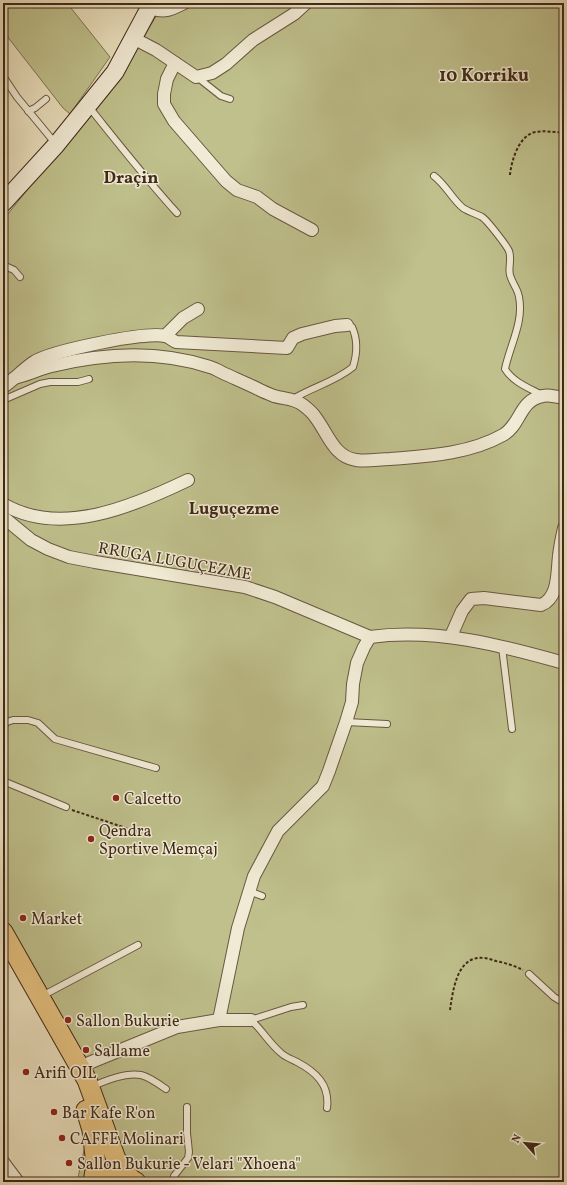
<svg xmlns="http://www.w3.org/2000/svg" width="567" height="1185" viewBox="0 0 567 1185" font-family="Vollkorn,serif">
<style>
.green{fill:#bfc08c;stroke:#807452}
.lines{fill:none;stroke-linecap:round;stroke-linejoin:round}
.service-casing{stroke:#6a5742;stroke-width:8}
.minor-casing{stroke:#6a5742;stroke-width:14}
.secondary-casing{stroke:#402919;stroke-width:19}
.primary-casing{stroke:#402919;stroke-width:21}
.path{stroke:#402919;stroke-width:2;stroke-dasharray:3 2;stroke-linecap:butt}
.service{stroke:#f1ebd5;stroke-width:6}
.minor{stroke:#f1ebd5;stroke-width:12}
.secondary{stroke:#f1ebd5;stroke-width:17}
.primary{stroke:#e5c07f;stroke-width:19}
.poi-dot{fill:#8f2418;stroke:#f1ebd5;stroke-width:1.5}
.labels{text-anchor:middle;stroke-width:3;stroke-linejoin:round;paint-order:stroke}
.street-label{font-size:16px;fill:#402919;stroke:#f1ebd5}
.poi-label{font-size:16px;fill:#402919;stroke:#f1ebd5;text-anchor:start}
.neighbourhood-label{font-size:17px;font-weight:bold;fill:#402919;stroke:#f1ebd5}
.quarter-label{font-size:18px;font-weight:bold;fill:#402919;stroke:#f1ebd5}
</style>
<rect width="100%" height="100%" fill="#eae0be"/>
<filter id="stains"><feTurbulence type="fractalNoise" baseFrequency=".005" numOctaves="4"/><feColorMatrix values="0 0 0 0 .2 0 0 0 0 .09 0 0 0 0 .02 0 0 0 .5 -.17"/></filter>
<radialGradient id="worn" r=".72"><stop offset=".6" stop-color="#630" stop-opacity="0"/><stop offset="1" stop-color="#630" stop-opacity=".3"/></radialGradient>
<g class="green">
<path d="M13 3H67L110 57 70 114 63 108 3 31V9Z"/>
<path d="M164 3H564V1182H77L96 1096 3 930V220L124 70Z"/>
</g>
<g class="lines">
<g class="service-casing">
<g id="service">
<path d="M3 76 17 97 55 143"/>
<path d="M197 77 221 96 230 99"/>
<path d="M89 107C118 143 146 179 177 213"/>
<path d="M28 111 35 108 46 99"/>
<path d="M434 176C446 185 452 199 463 208 469 212 477 214 482 217 487 220 507 246 509 251 512 259 508 268 510 275 512 283 518 289 519 297 524 322 510 345 505 369 513 382 529 388 542 395"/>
<path d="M3 265 14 270 20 277"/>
<path d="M293 399C312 387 335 382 353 367 357 354 358 340 352 327L347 325"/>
<path d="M3 400 40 384 50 382H78L89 379"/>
<path d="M502 647 512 729"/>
<path d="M346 722 387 724"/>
<path d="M3 727 7 722 13 720H28L38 723 55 739 156 768"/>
<path d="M3 781 66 807"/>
<path d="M249 891 262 896"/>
<path d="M529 974 554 997 564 1003"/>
<path d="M42 996 138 945"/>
<path d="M251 1020C262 1030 269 1043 281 1053 285 1057 291 1059 297 1062 316 1072 330 1085 327 1108"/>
<path d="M251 1020 291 1007 303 1005"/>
<path d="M91 1087C104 1081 126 1072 141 1075 149 1077 159 1084 166 1089"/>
<path d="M174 1182V1176L188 1158 189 1152 187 1133V1107"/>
</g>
</g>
<g class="minor-casing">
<g id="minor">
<path d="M150 8C165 13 170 10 184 3"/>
<path d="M133 38 156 50 196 77 212 73 226 64 253 40 294 14 306 3"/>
<path d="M175 63 167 79 164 94V104L174 121 226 181 237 190 257 197 273 209 312 230"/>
<path d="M165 336 183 318 198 309"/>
<path d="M14 378C28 375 39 369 52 366 104 353 158 350 210 367 214 368 219 371 223 373 236 379 248 384 260 390 264 392 269 394 274 396 284 399 294 398 303 405 307 408 313 413 316 418 328 434 334 457 356 460 368 462 379 459 390 459 428 456 469 454 503 435 521 425 519 400 543 396 550 394 557 398 564 397"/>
<path d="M3 387C14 380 23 369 34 362 51 351 147 331 165 336 169 337 172 340 176 342L287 348 293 338 302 334 335 326 347 325"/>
<path d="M3 504C60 538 134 506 188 480"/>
<path d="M3 517 31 540 48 549 69 557 95 562 245 587 275 597 370 637"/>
<path d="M451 636 462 611 471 599 484 598 541 605C559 598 557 572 559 556 560 546 562 537 564 528"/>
<path d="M370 637C436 628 500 645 564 663"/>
<path d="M219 1020 238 928 254 876 278 831 323 786 329 771 346 722 352 702 353 684 357 663 364 647 370 637"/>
<path d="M80 1068 89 1063 177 1027 219 1020H251"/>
<path d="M3 1162 18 1182"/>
</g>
</g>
<g class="secondary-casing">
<path id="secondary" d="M3 203 56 145 115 72 152 3"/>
</g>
<g class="primary-casing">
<g id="primary">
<path d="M3 932 87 1080 116 1159 130 1178"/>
<path d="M86 1110 92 1130 96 1165 93 1182"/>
<path d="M100 1182C110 1173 126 1175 136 1182"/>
</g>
</g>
<g class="path">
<path d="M510 175C511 162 519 134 536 132 545 130 555 133 564 132"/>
<path d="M72 810 147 835 153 834"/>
<path d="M450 1010C453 990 457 955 484 958 488 958 492 960 496 961 506 963 515 966 523 970"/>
</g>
<use href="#service" class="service"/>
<use href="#minor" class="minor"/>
<use href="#secondary" class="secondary"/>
<use href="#primary" class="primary"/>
</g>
<g class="poi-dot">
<circle cx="116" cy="798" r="4"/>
<circle cx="91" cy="839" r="4"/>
<circle cx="23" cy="918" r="4"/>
<circle cx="68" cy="1020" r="4"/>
<circle cx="86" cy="1050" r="4"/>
<circle cx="26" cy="1072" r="4"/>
<circle cx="54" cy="1112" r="4"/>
<circle cx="62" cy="1138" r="4"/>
<circle cx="69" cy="1163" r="4"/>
</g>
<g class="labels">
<g class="street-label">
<text transform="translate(175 560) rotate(10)" y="6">RRUGA LUGUÇEZME</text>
</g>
<g class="poi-label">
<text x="124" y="804">Calcetto</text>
<text x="99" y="836">Qendra<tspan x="99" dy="18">Sportive Memçaj</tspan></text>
<text x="31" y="924">Market</text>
<text x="76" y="1026">Sallon Bukurie</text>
<text x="94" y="1056">Sallame</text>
<text x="34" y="1078">Arifi OIL</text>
<text x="62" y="1118">Bar Kafe R'on</text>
<text x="70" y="1144">CAFFE Molinari</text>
<text x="77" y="1169">Sallon Bukurie - Velari "Xhoena"</text>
</g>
<g class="neighbourhood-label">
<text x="131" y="183">Draçin</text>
<text x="234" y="514">Luguçezme</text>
</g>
<g class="quarter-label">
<text x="484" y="81">10 Korriku</text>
</g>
</g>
<rect width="567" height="1185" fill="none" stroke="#eae0be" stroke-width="16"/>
<rect x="4" y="4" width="559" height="1177" fill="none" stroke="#402919" stroke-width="2"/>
<rect x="8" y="8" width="551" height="1169" fill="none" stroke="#402919"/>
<g transform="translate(525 1143) rotate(297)" stroke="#f1ebd5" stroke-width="3" paint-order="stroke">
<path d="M0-3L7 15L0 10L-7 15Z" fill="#402919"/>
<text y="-6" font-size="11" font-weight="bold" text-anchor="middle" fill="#402919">N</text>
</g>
<rect width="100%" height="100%" filter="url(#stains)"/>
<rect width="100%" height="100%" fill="url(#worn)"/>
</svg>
